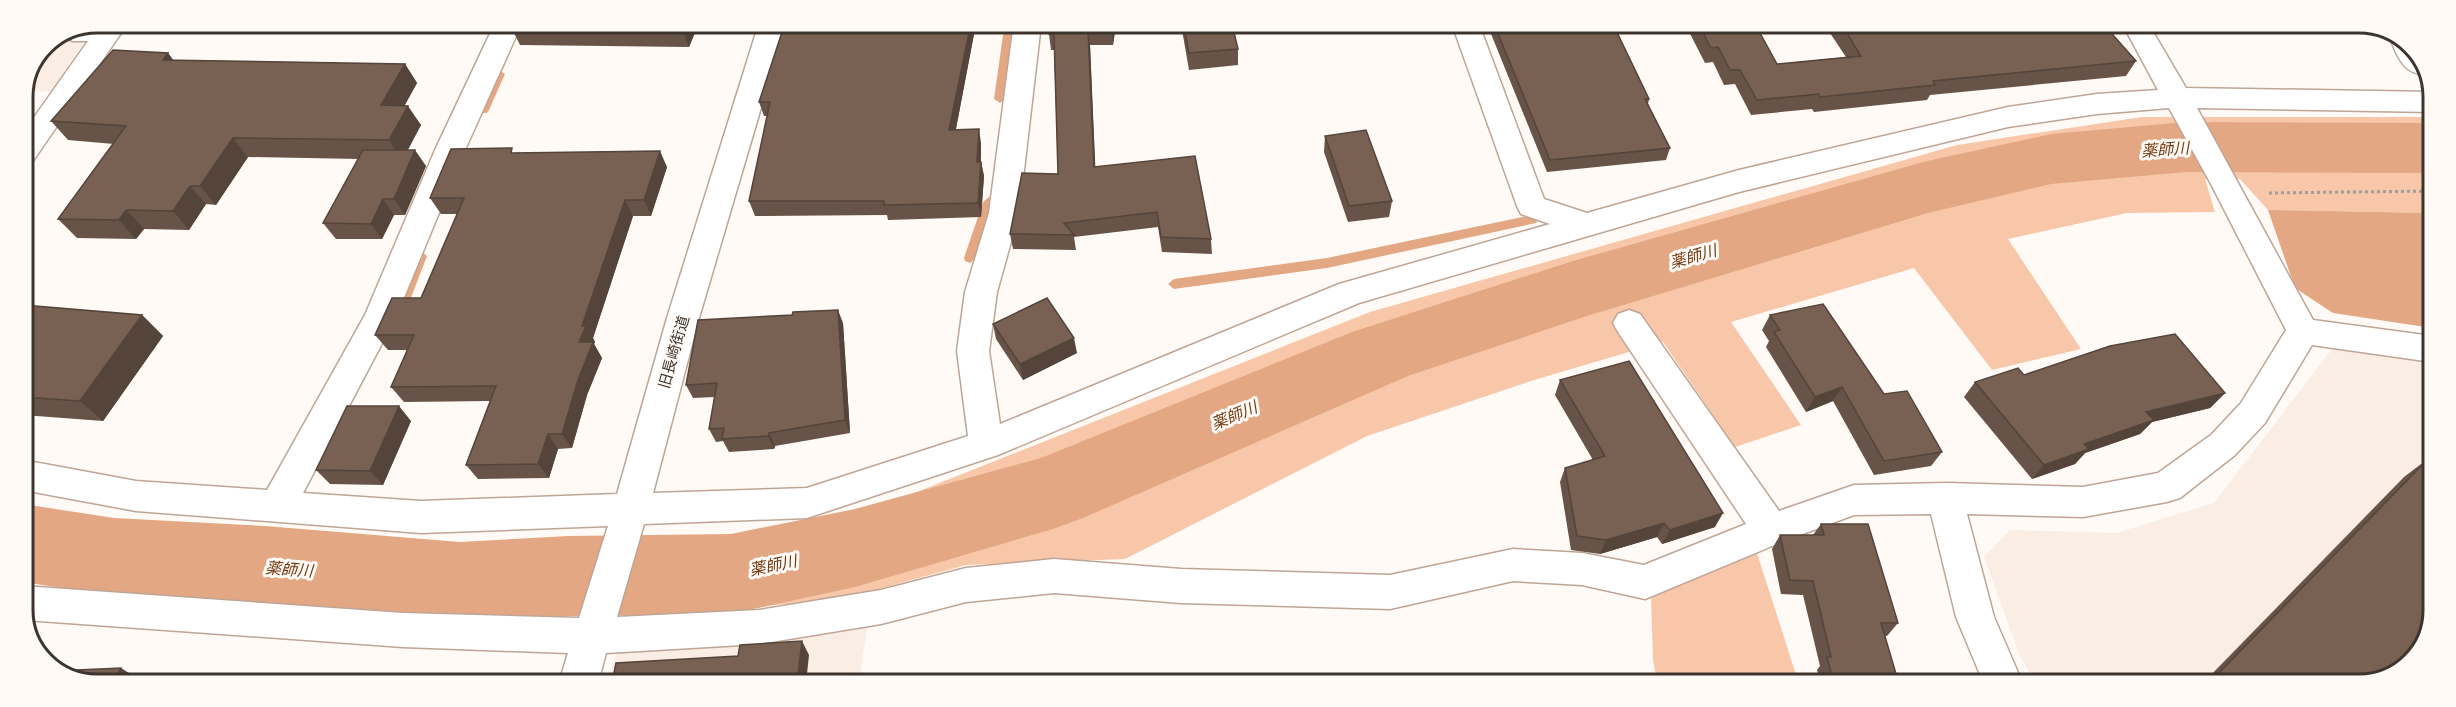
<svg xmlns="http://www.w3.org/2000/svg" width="2456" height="707" viewBox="0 0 2456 707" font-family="Barlow,'Noto Sans JP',sans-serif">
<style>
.built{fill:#faede4}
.green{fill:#f8c7a9}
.water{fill:#e3a883}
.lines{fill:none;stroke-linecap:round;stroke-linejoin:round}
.stream{fill:#e3a883;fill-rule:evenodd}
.river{fill:#e3a883;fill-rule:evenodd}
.minor-casing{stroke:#bea596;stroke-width:3}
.path{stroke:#a49d98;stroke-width:3;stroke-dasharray:3 3;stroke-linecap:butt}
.minor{fill:#fff;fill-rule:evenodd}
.wall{fill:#675347}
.shaded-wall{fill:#54443a}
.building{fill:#786153;stroke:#54443a;stroke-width:1.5}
.labels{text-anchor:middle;stroke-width:6;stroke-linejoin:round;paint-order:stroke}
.street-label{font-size:15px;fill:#3e342e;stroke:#fffaf6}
.water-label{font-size:16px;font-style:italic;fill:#713b11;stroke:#fffaf6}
.rim{fill:none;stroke:#3e342e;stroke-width:3}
</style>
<rect width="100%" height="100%" fill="#fffaf6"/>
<g class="built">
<path d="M97 23 51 91 25 92 45 44Z"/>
<path d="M2332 349 2432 362 2431 629 2405 669 2359 684H2036L2019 654 1984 557 2010 530 2116 533 2214 503Z"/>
<path d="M868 621 859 683H608L618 647Z"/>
</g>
<g class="green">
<path d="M2142 117H2433V136L2121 132 1934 164 1376 330 1001 485 859 515 1370 312 1957 145Z"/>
<path d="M2165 161 2433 165V213L2268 210 2240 179H2205L2215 212 2127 213 2008 239 2081 349 1992 370 1914 268 1731 322 1801 425 1735 447 1663 342 1534 380 1367 436 1125 559 966 565 839 600 724 609 929 558 1405 363 1953 198Z"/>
<path d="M1756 550 1799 684H1657L1653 659 1651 598Z"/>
</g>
<path class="water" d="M2268 210 2433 213 2432 328 2333 313 2295 288Z"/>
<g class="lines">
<g class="stream">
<path d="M1009 31 1015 35 1006 99 1000 103 994 99 1003 35Z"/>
<path d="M499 70 505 74 489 110 487 113H479L477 110 493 74Z"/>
<path d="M989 197 995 202 976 258 970 263 965 261 964 258 983 202Z"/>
<path d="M1532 215 1538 220 1536 223 1327 268 1174 289 1168 284 1174 279 1327 258Z"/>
<path d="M421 251 427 256 407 308 405 312H395L393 308 415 256Z"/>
</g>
<path class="river" d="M2186 122 2433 123V173L2186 172 2051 184 1928 213 1587 316 1408 376 1083 518 1053 529 855 587 731 614 569 616 460 622 265 606 114 596 23 582V504L114 518 265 526 460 542 569 536 731 534 855 509 1041 458 1352 332 1573 261 1927 161 2051 134Z"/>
<g class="minor-casing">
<g id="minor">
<path d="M97 22 128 23 33 161 23 164V133L88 41H73L62 37Z"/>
<path d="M495 23H522L465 150 396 317 303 493 421 501 617 494 667 318 759 23H786L699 318 653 493 807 488 968 436 957 351 965 292 989 213 1014 23 1041 24 1019 213 997 292 989 351 1000 424 1339 284 1550 224 1521 214 1517 206 1452 24H1479L1544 199 1587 213 1739 170 2008 107 2097 94 2158 90 2123 25H2149L2186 88 2433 92V112L2197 108 2313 320 2432 336V362L2312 345 2265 423 2235 455 2180 498 2167 502 2083 517 1967 514 1994 617 2023 684H1984L1956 617 1931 514 1854 515 1784 541 1645 599 1582 585 1513 581 1390 609 1181 603 1054 593 966 602 881 624 759 644 606 653 598 683H559L568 653 403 647 25 620 23 615V586L403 613 579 618 608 526 421 533 136 511 23 490V460L136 481 267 490 365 315 435 150ZM2169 108 2211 184 2286 330 2241 403 2211 435 2158 473 2083 487 1946 483 1854 485 1779 511 1640 314 1629 310 1618 314 1613 323 1618 332 1746 524 1644 565 1582 553 1513 549 1390 575 1181 569 1054 559 966 568 881 590 759 610 617 617 644 524 807 518 998 455 1359 303 1739 192 2008 127 2097 114Z"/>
<path d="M2396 37 2415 48 2426 74C2407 76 2398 59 2392 43Z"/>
</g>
</g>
<path class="path" d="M2269 193 2433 191"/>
<use href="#minor" class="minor"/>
</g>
<g class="wall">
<path d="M517 23H699L689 47 520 45 513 31Z"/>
<path d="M785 23H972L974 34 956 129 981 143V162L984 176 981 217 888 220 887 215 755 216 749 201 767 116H764L759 102Z"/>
<path d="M1051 24H1116L1113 45H1090L1095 167 1211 239 1212 254 1162 252 1158 227 1074 237 1076 250 1013 249 1010 234 1058 174 1054 50H1051L1049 34Z"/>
<path d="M1181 24H1232L1238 49V65L1189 70Z"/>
<path d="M1487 24H1613L1649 99 1648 104 1670 148 1666 160 1547 172Z"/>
<path d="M1685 24H1755L1777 64 1846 57 1824 24 2113 25 2109 30 2136 61 2126 76 1930 95 1927 100 1814 112 1812 109 1751 115 1735 84 1724 85 1713 62 1705 63Z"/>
<path d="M168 53 173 60 405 64 417 83 404 106 421 125 408 150 426 166 405 215H394L382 239H336L323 223 359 159 248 157 216 205 206 204 189 230 144 229 136 239 77 238 58 219 114 144 68 140 51 121Z"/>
<path d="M1325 136 1392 201 1389 217 1348 222 1324 152Z"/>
<path d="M515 153 667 167 651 216H633L593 338 595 342 594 344 602 358 587 395 572 448 558 449 549 478 478 479 466 465 490 401 404 402 391 387 407 350H388L375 335 421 298 457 214H441L430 198Z"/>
<path d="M23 305 142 315 163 336 103 421 23 415Z"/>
<path d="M1770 315 1884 394 1942 452 1931 466 1874 475 1833 401 1806 412 1766 347 1769 341 1762 330Z"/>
<path d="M843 323 850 433 775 446 774 449 729 452 723 441 716 442 709 429 715 397 693 398 686 385Z"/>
<path d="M993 324 1077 353 1023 380 996 339Z"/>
<path d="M1560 380 1715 527 1662 544 1657 537 1600 554 1571 550 1560 482 1565 468 1593 460 1555 395Z"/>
<path d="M1975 382 2225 393 2210 408 2152 422 2140 434 2085 453 2075 464 2032 479 1964 397Z"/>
<path d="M411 421 383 485 330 484 316 470Z"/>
<path d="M2429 458 2359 684H2184L2196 675 2204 682 2404 477Z"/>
<path d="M1821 524 1898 623 1887 636H1885L1899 684H1821L1817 670 1820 666 1803 595 1781 594 1772 549 1780 535H1813Z"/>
</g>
<g class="shaded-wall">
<path d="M688 23H699L689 47 684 33Z"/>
<path d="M967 23H972L974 34 953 144 949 130Z"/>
<path d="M1113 24H1116L1113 45 1112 30Z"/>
<path d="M1088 30 1090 45 1096 182 1094 167Z"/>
<path d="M168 53 183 73 163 60Z"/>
<path d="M405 64 417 83 394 125 381 105Z"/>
<path d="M408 106 421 125 402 159 389 140Z"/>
<path d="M979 129 981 143 980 176 977 162Z"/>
<path d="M233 138 248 157 216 205 200 186Z"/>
<path d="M415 150 426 166 405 215 394 199Z"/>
<path d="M660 151 667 167 651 216 644 200Z"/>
<path d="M981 162 984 176 981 217 978 203Z"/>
<path d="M190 186 206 204 189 230 173 211Z"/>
<path d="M383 199 394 215 382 239 371 224Z"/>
<path d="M625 200 633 216 593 338 595 342 594 344 602 358 587 395 572 448 562 434 582 326Z"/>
<path d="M126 210 144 229 136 239 119 220Z"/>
<path d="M838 310 843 323 850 433 845 420Z"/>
<path d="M142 315 163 336 103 421 80 401Z"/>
<path d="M1074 338 1077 353 1023 380 1020 364Z"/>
<path d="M1842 387 1833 401 1806 412 1815 397Z"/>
<path d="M2225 393 2210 408 2152 422 2140 434 2085 453 2075 464 2032 479 2044 465 2146 412Z"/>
<path d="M399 406 411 421 383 485 370 471Z"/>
<path d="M769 433 775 446 774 449 768 436Z"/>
<path d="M548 434 558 449 549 478 538 464Z"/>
<path d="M1723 513 1715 527 1662 544 1670 530Z"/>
<path d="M1664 523 1657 537 1600 554 1606 540Z"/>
<path d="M802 641 809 655 806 683H797Z"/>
<path d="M121 668 140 680 139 682H114Z"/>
</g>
<g class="building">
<path d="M517 23H688L684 33 513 31Z"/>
<path d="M785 23H971L949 130 979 129 977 162H981L978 203 884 205V201H749L770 102H759Z"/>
<path d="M1051 24H1113L1112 30H1088L1094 167 1195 156 1211 239 1161 237 1157 212 1064 223 1074 235 1010 234 1022 173 1058 174 1054 34H1049Z"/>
<path d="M1183 24H1232L1238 49 1189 53Z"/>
<path d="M1494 24H1613L1649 99H1645L1670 148 1550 160Z"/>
<path d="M1698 24H1755L1777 64 1861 56 1841 24 2104 25 2136 61 1933 81 1935 85 1820 97 1819 94 1757 100 1740 70H1730L1718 47 1711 48Z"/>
<path d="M113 50 168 53 163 60 405 64 381 105 408 106 389 140 233 138 200 186H190L173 211 126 210 119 220 58 219 126 126 51 121Z"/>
<path d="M1366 130 1392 201 1349 206 1325 136Z"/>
<path d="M512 148 511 153 660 151 644 200H625L582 326H586L579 342H593L578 380 562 434H548L538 464 466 465 496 386 391 387 414 335H375L392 298H421L464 198H430L451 149Z"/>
<path d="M363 150H415L394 199H383L371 224 323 223Z"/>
<path d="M1047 298 1074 338 1020 364 993 324Z"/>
<path d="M1823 304 1884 394 1907 391 1942 452 1884 461 1842 387 1815 397 1774 332 1780 330 1770 315Z"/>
<path d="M23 305 142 315 80 401 23 397Z"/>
<path d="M838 310 845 420 769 433 768 436 722 439 724 428 709 429 717 383 686 385 698 320 792 315 793 312Z"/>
<path d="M2175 334 2225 393 2146 412 2154 420 2084 444 2089 449 2044 465 1975 382 2018 368 2024 375 2110 346Z"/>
<path d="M1629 361 1723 513 1670 530 1664 523 1606 540 1577 536 1565 468 1605 456 1560 380Z"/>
<path d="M347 406H399L370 471 316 470Z"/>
<path d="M2429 458 2432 460 2431 629 2405 669 2359 684H2208Z"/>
<path d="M1821 524H1868L1898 623H1881L1899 684H1834L1827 657H1831L1813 581 1790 580 1780 535H1824Z"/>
<path d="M802 641 797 683H612L616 663 738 656 740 645Z"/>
<path d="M121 668 114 682H78L73 679 77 670Z"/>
<path d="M2196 675 2207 684H2187Z"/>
</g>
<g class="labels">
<g class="street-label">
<text transform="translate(674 352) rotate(-74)" y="5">旧長崎街道</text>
</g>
<g class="water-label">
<text transform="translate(2165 149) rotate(-4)" y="6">薬師川</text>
<text transform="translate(1693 256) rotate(-16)" y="6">薬師川</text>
<text transform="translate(1234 415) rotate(-23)" y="6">薬師川</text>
<text transform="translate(773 565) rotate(-12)" y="6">薬師川</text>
<text transform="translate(289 569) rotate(4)" y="6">薬師川</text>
</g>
</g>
<path d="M0 0H2456V707H0ZM97 33H2359A64 64 0 0 1 2423 97V610A64 64 0 0 1 2359 674H97A64 64 0 0 1 33 610V97A64 64 0 0 1 97 33Z" fill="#fffaf6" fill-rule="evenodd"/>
<path class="rim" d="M97 33H2359A64 64 0 0 1 2423 97V610A64 64 0 0 1 2359 674H97A64 64 0 0 1 33 610V97A64 64 0 0 1 97 33Z"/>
</svg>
